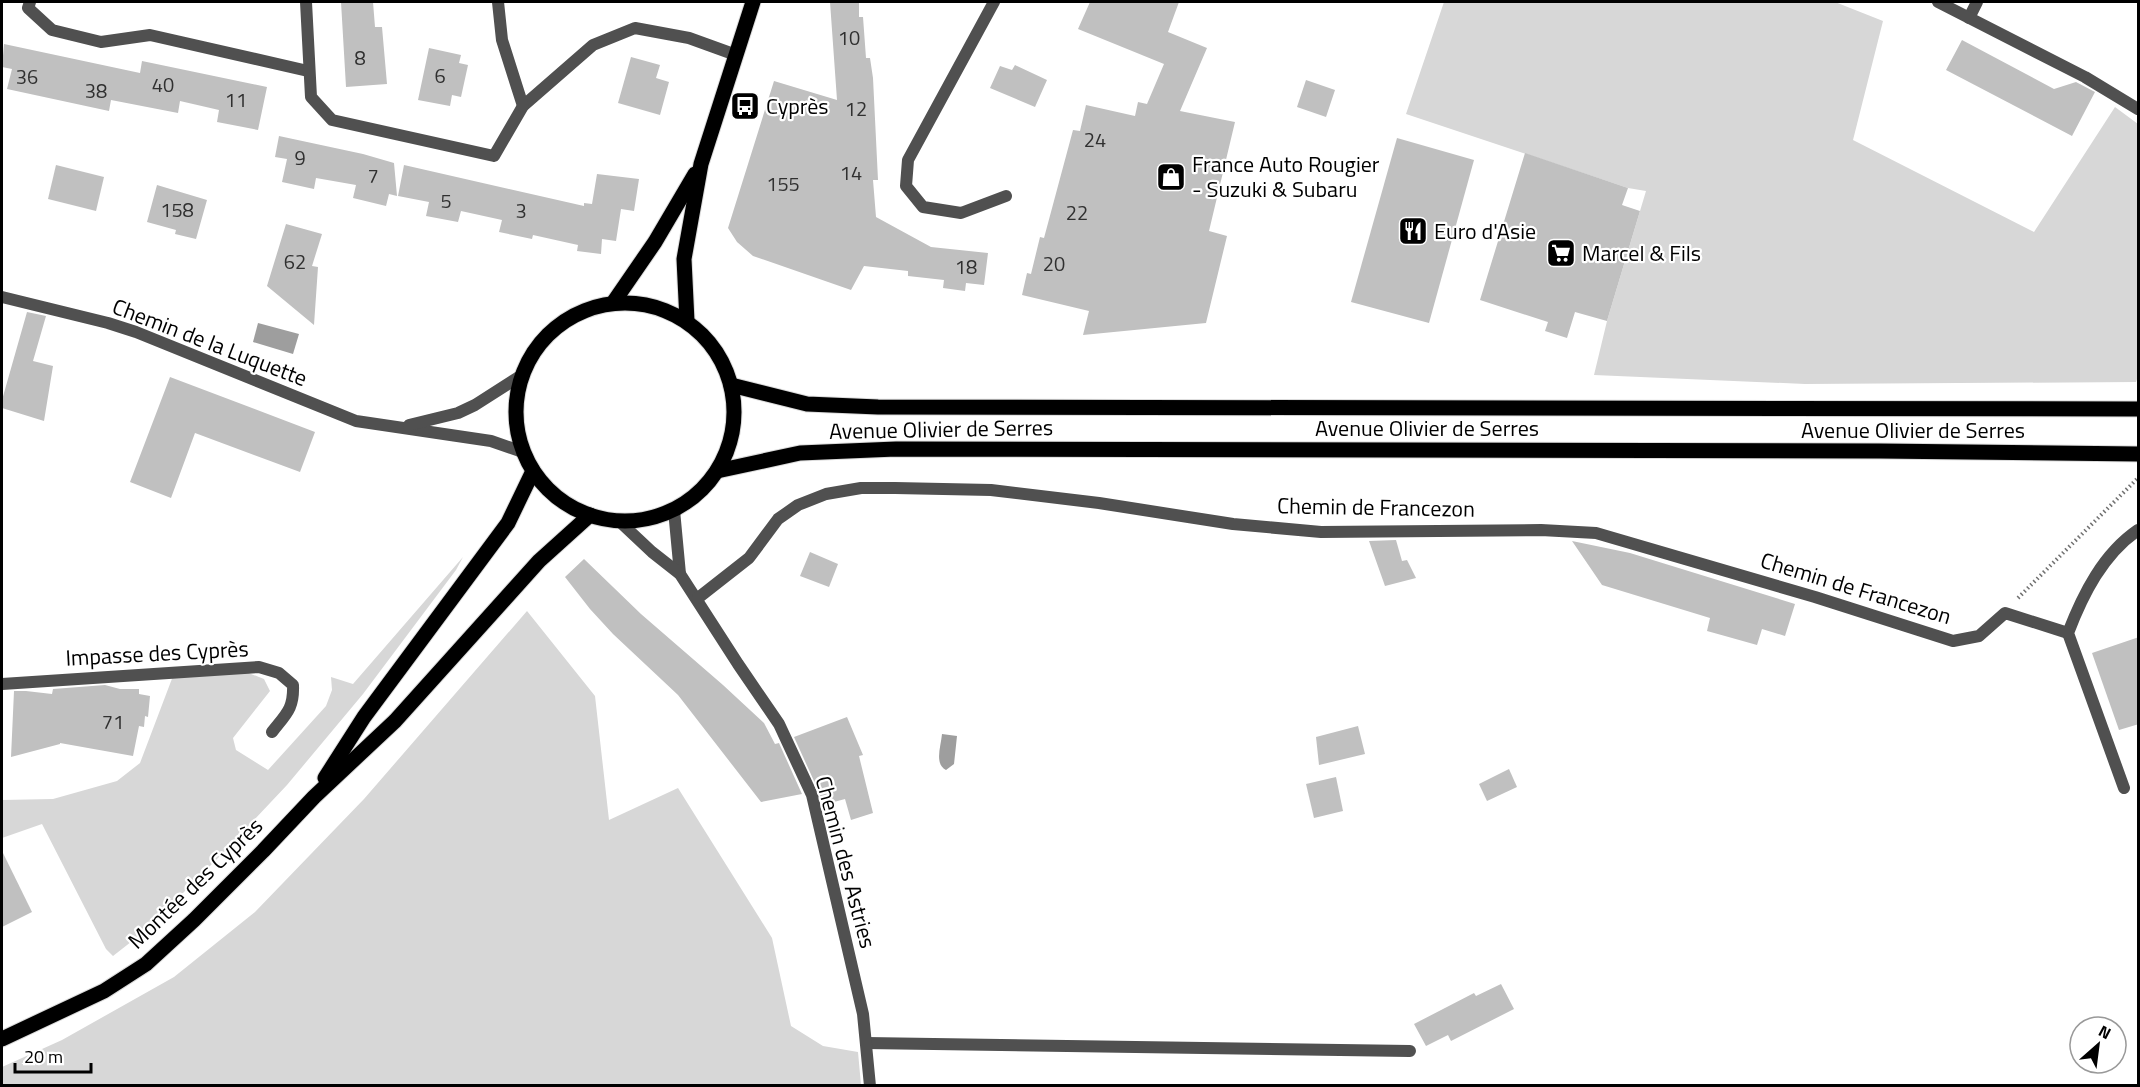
<svg xmlns="http://www.w3.org/2000/svg" width="2140" height="1087" viewBox="0 0 2140 1087" font-family="'Titillium Web',sans-serif">
<style>
.green{fill:#d7d7d7}
.water{fill:#9e9e9e}
.building{fill:#c0c0c0}
.lines{fill:none;stroke-linecap:round;stroke-linejoin:round}
.primary-casing{stroke:#dbdbdb;stroke-width:17}
.path{stroke:#727272;stroke-width:4;stroke-dasharray:1.5 3;stroke-linecap:butt}
.service{stroke:#505050;stroke-width:12}
.minor{stroke:#505050;stroke-width:12}
.tertiary{stroke:#505050;stroke-width:12}
.primary{stroke:#000;stroke-width:15}
.labels{text-anchor:middle;stroke-width:4.5;stroke-linejoin:round;paint-order:stroke}
.number-label{font-size:20px;fill:#303030}
.poi-label{font-size:22px;fill:#000;stroke:#fff;text-anchor:start}
.street-label{font-size:22px;fill:#000;stroke:#fff}
</style>
<rect width="100%" height="100%" fill="#fff"/>
<g class="green">
<path d="M1444 2H1835L1883 21 1853 140 2034 232 2115 107 2138 124V376L2136 382 1805 384 1594 375 1607 321 1646 191 1628 188 1406 114Z"/>
<path d="M463 557 456 570 363 694 287 785 224 852 145 931 113 956 106 949 42 824 2 838V800L53 799 117 781 140 763 173 676 246 672 264 679 270 691 233 738 236 750 268 770 326 706 332 690 331 677 353 684Z"/>
<path d="M527 611 595 696 609 820 678 788 772 938 791 1026 823 1046 858 1052 861 1085H2V1067L62 1040 174 977 255 912 364 799Z"/>
</g>
<g class="water">
<path d="M258 323 299 334 293 354 253 342Z"/>
<path d="M942 734 957 736 954 764 946 770C934 764 941 746 942 734Z"/>
</g>
<g class="building">
<path d="M341 2H373L375 27H382L387 84 346 87Z"/>
<path d="M830 2H859V17H863L866 58H870L873 78 878 180H873L876 217 931 247 988 253 984 285 966 283 965 291 943 288 944 280 908 276V271L864 266 851 290 753 256 737 242 728 228 774 81 837 100Z"/>
<path d="M1090 2H1179L1168 32 1207 48 1180 111 1235 122 1209 231 1227 236 1206 323 1083 335 1089 311 1022 295 1027 273 1031 274 1040 237 1044 238 1073 130 1080 131 1086 105 1135 116 1138 102 1147 104 1164 64 1078 29Z"/>
<path d="M1962 40 2054 89 2076 82 2095 92 2072 136 1946 70Z"/>
<path d="M4 44 140 73 142 61 267 87 258 130 217 122 219 110 180 101 178 113 111 100 109 111 7 89 12 69 2 67Z"/>
<path d="M429 48 461 55 459 63 468 65 461 97 452 95 450 106 418 100Z"/>
<path d="M631 57 660 65 656 78 669 82 660 115 618 103Z"/>
<path d="M1015 65 1047 80 1035 107 990 88 1000 66 1012 70Z"/>
<path d="M1306 80 1335 90 1326 117 1297 107Z"/>
<path d="M279 136 363 154 394 163 397 196 389 194 386 206 353 198 356 185 316 178 314 189 282 182 287 159 275 157Z"/>
<path d="M1397 138 1474 160 1429 323 1351 302Z"/>
<path d="M1525 153 1628 188 1622 205 1640 211 1607 321 1575 312 1567 338 1545 331 1548 322 1480 300Z"/>
<path d="M56 165 104 177 96 211 48 199Z"/>
<path d="M404 165 584 206V203L592 204 597 174 639 179 634 211 621 209 616 241 602 239 601 254 577 251 578 245 533 235 532 239 499 232 502 220 461 211 458 222 426 216 429 202 398 196Z"/>
<path d="M157 185 207 200 196 239 175 234 176 230 147 222Z"/>
<path d="M286 224 322 234 312 266 318 267 314 325 267 286Z"/>
<path d="M27 312 46 316 33 361 53 366 44 421 2 408V400Z"/>
<path d="M170 377 315 432 300 472 195 433 171 498 130 482Z"/>
<path d="M1396 540 1402 561 1407 560 1416 578 1385 586 1369 541Z"/>
<path d="M1572 541 1630 553 1795 604 1785 636 1762 629 1757 645 1725 636 1707 631 1710 618 1602 585Z"/>
<path d="M810 552 838 564 829 587 800 576Z"/>
<path d="M584 559 641 614 723 685 764 723 775 744 779 743 802 794 761 802 678 695 613 634 590 609 565 577Z"/>
<path d="M2139 637V724L2119 730 2092 653Z"/>
<path d="M105 685 120 689H139V694L150 696 148 717 145 716 144 727 139 726 133 756 60 743V744L11 757 14 691H26L52 694 53 689Z"/>
<path d="M847 717 863 755 859 756 873 813 851 820 845 799 823 805 819 792 794 737Z"/>
<path d="M1358 726 1365 754 1319 765 1316 737Z"/>
<path d="M1509 769 1517 787 1487 801 1479 784Z"/>
<path d="M1336 777 1343 811 1314 818 1306 784Z"/>
<path d="M2 851 32 912 2 927Z"/>
<path d="M1501 984 1514 1009 1451 1041 1448 1035 1426 1046 1414 1024 1474 993 1476 996Z"/>
</g>
<g class="lines">
<g class="primary-casing">
<g id="primary">
<path d="M613 303 655 242 695 174"/>
<circle cx="625" cy="412" r="109"/>
<path d="M687 321 684 259 701 164 753 2"/>
<path d="M731 385 807 404 878 407 2138 409"/>
<path d="M717 471 800 453 896 449 1880 451 2138 454"/>
<path d="M325 778 364 717 508 523 533 471"/>
<path d="M2 1039 104 991 146 964 194 920 263 851 314 797 395 721 539 561 590 515"/>
</g>
</g>
<path class="path" d="M2018 598 2138 478"/>
<g class="service">
<path d="M1969 18 1977 2"/>
<path d="M2124 788 2068 633C2083 594 2103 554 2138 530"/>
<path d="M866 1043 1410 1051"/>
</g>
<g class="minor">
<path d="M30 2 28 8 52 30 101 42 150 35 308 71"/>
<path d="M306 2 311 97 332 120 494 156 523 106 593 45 635 28 689 38 736 55"/>
<path d="M498 2 502 40 523 106"/>
<path d="M994 2 908 160 906 186 923 207 961 213 1006 196"/>
<path d="M1938 2 2085 77 2138 109"/>
<path d="M674 510 680 574"/>
<path d="M619 521 652 552 680 574 738 664 779 724 812 795 863 1014 870 1086"/>
<path d="M698 598 749 558 778 519 798 505 826 494 861 488H895L991 490 1099 503 1233 524 1321 532 1541 530 1596 533 1815 597 1953 641 1979 636 2005 613 2068 633"/>
<path d="M2 684 259 667 279 673 293 685C294 709 286 714 272 732"/>
</g>
<g class="tertiary">
<path d="M2 297 108 323 136 332 356 421 491 441 523 452"/>
<path d="M409 425 458 413 475 405 522 375"/>
</g>
<use href="#primary" class="primary"/>
</g>
<defs>
<g id="bus-square" transform="scale(1.5)"><rect x="-9" y="-9" width="18" height="18" rx="4" fill="#000" stroke="#fff"/><path d="M-5-6H5V4H4V6H2V4H-2V6H-4V4H-5ZM-3.5-4V0h7V-4ZM-3.5 1.2v1.5H-2V1.2ZM2 1.2v1.5H3.5V1.2Z" fill="#fff"/></g>
<g id="shop-square" transform="scale(1.5)"><rect x="-9" y="-9" width="18" height="18" rx="4" fill="#000" stroke="#fff"/><path d="M-5-2.5h2.3a2.7 3.5 0 0 1 5.4 0H5L5.5 6h-11ZM-1.5-2.5h3a1.5 2.3 0 0 0-3 0Z" fill="#fff"/></g>
<g id="restaurant-square" transform="scale(1.5)"><rect x="-9" y="-9" width="18" height="18" rx="4" fill="#000" stroke="#fff"/><path d="M-5-6h1v4h1v-4h1v4h1v-4h1v5L-1.5 .5V6h-2V.5L-5-1ZM5-6V6H3V1.5H1.5Q1.5-4 5-6Z" fill="#fff"/></g>
<g id="supermarket-square" transform="scale(1.5)"><rect x="-9" y="-9" width="18" height="18" rx="4" fill="#000" stroke="#fff"/><path d="M-6-5.5h2.5l.6 2H6L4.5 2H-2.5L-4.4-4H-6ZM-1.5 3.2a1.3 1.3 0 1 0 .1 0ZM3 3.2a1.3 1.3 0 1 0 .1 0Z" fill="#fff"/></g>
</defs>
<g fill-rule="evenodd">
<use href="#bus-square" x="745" y="106"/>
<use href="#shop-square" x="1171" y="177"/>
<use href="#restaurant-square" x="1413" y="231"/>
<use href="#supermarket-square" x="1561" y="253"/>
</g>
<g class="labels">
<g class="number-label">
<text x="849" y="45">10</text>
<text x="360" y="65">8</text>
<text x="440" y="83">6</text>
<text x="27" y="84">36</text>
<text x="163" y="92">40</text>
<text x="96" y="98">38</text>
<text x="236" y="107">11</text>
<text x="856" y="116">12</text>
<text x="1095" y="147">24</text>
<text x="300" y="165">9</text>
<text x="851" y="180">14</text>
<text x="373" y="183">7</text>
<text x="783" y="191">155</text>
<text x="446" y="208">5</text>
<text x="177" y="217">158</text>
<text x="521" y="218">3</text>
<text x="1077" y="220">22</text>
<text x="295" y="269">62</text>
<text x="1054" y="271">20</text>
<text x="966" y="274">18</text>
<text x="113" y="729">71</text>
</g>
<g class="poi-label">
<text x="766" y="114">Cyprès</text>
<text x="1192" y="172">France Auto Rougier<tspan x="1192" dy="25">- Suzuki &amp; Subaru</tspan></text>
<text x="1434" y="239">Euro d'Asie</text>
<text x="1582" y="261">Marcel &amp; Fils</text>
</g>
<g class="street-label">
<text transform="translate(210 342) rotate(21)" y="8">Chemin de la Luquette</text>
<text x="1427" y="436">Avenue Olivier de Serres</text>
<text transform="translate(941 429) rotate(-1)" y="8">Avenue Olivier de Serres</text>
<text x="1913" y="438">Avenue Olivier de Serres</text>
<text transform="translate(1376 507) rotate(1)" y="8">Chemin de Francezon</text>
<text transform="translate(1856 588) rotate(17)" y="8">Chemin de Francezon</text>
<text transform="translate(157 653) rotate(-3)" y="8">Impasse des Cyprès</text>
<text transform="translate(846 862) rotate(75)" y="8">Chemin des Astries</text>
<text transform="translate(195 883) rotate(-44)" y="8">Montée des Cyprès</text>
</g>
</g>
<rect width="2140" height="1087" fill="none" stroke="#000000" stroke-width="6"/>
<g transform="translate(2098 1045) rotate(28)"><circle r="28" fill="#ffffff" stroke="#999999" stroke-width="1.5"/>
<path d="M0-4.5L10 22L0 15L-10 22Z" fill="#000000"/>
<text y="-9" font-size="16" font-weight="bold" text-anchor="middle" fill="#000000">N</text>
</g>
<path d="M15 1063v9h76v-9" fill="none" stroke="#000000" stroke-width="3"/>
<text x="24" y="1063" font-size="18" fill="#000000" stroke="#ffffff" stroke-width="4.5" paint-order="stroke">20 m</text>
</svg>
